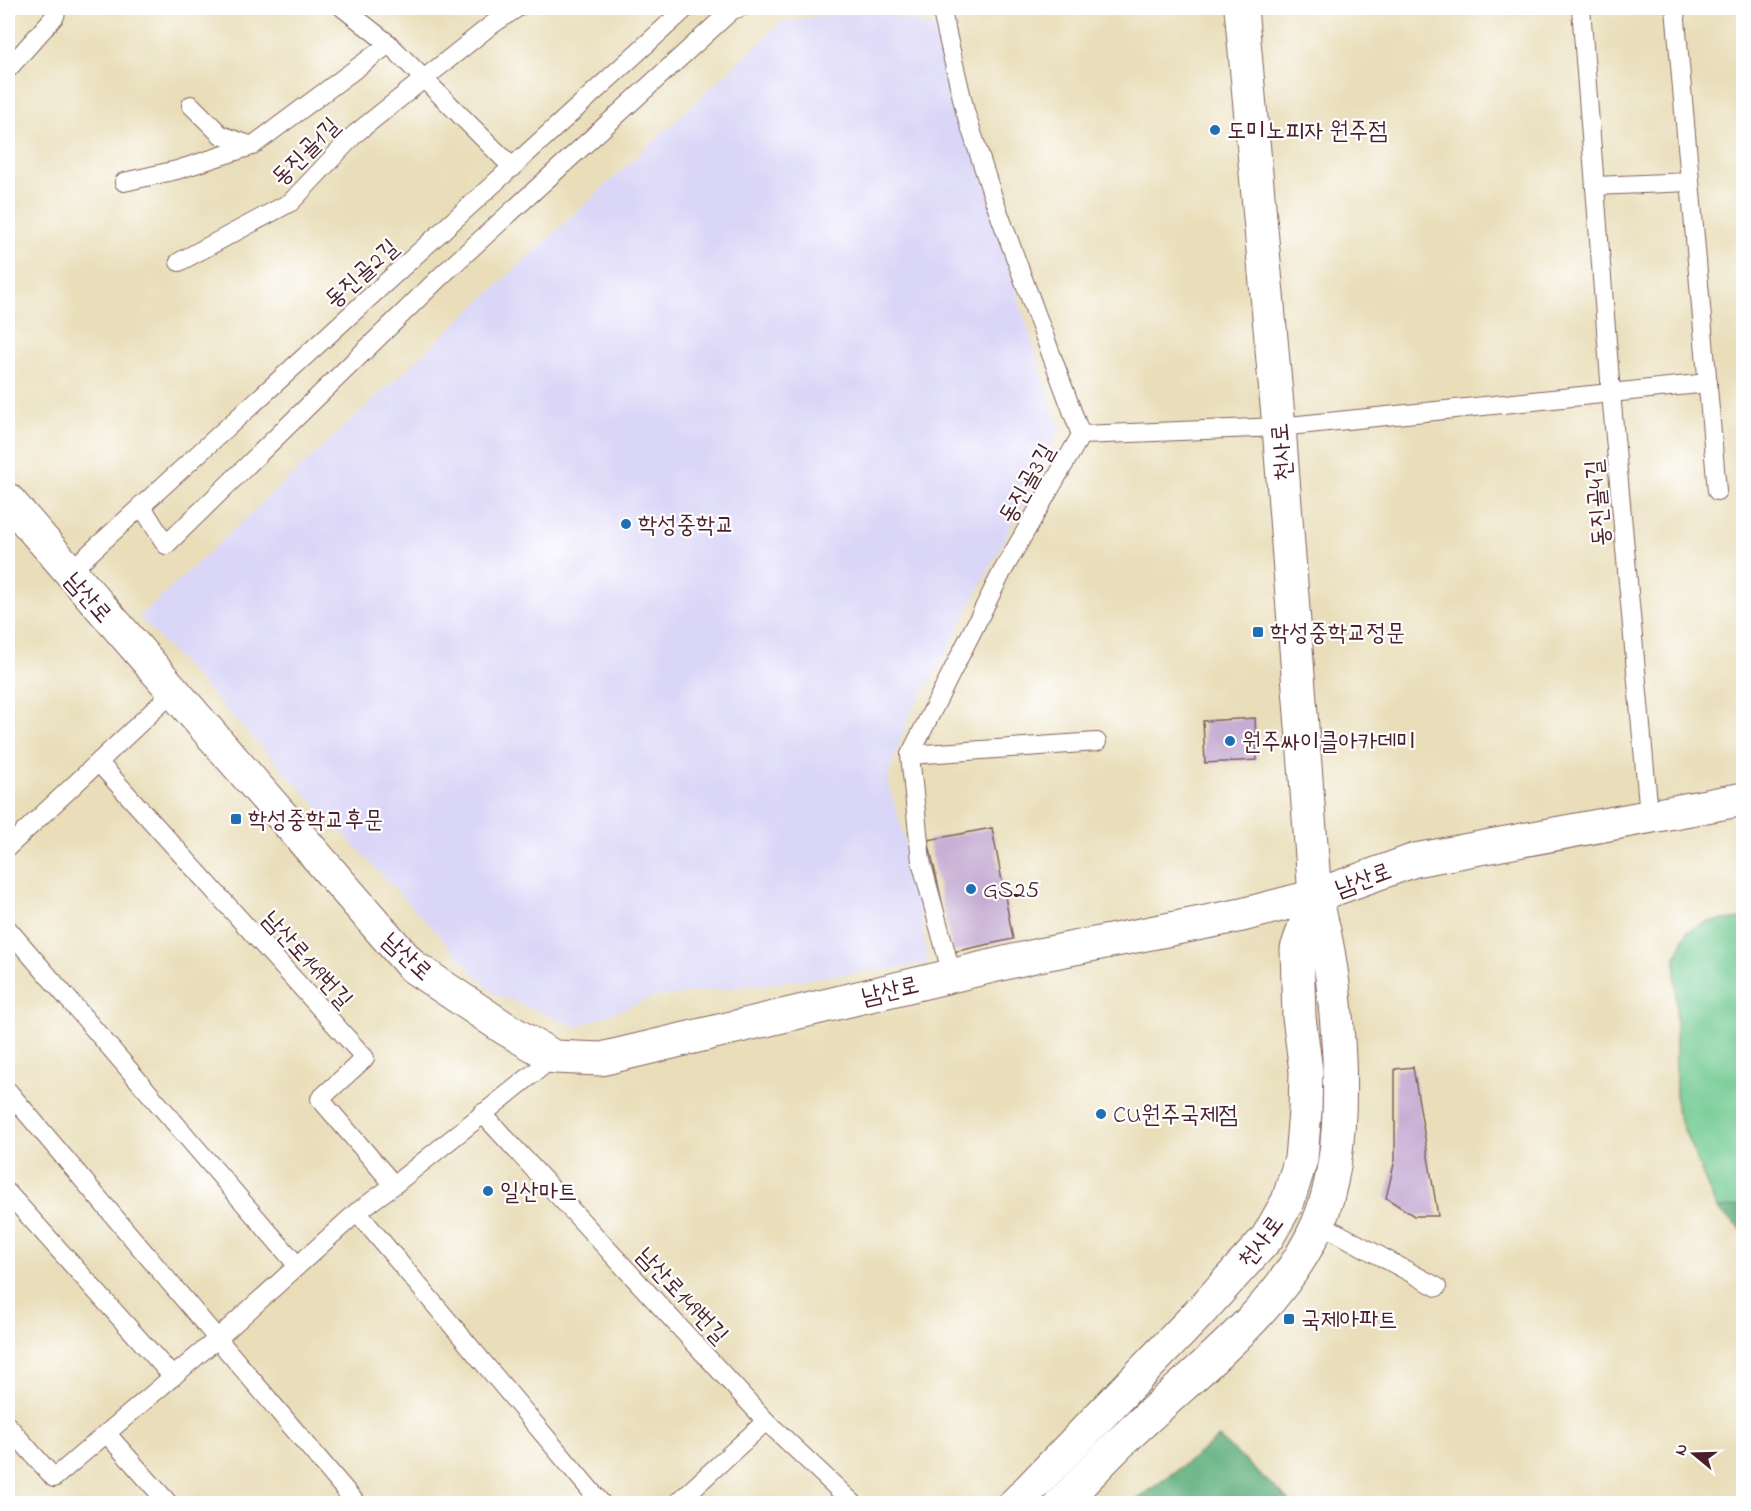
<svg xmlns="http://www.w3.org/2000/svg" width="1751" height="1511" viewBox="0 0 1751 1511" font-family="'Indie Flower','Poor Story',sans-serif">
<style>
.built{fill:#dad6f7}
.green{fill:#70c990;stroke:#5d745e;stroke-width:1.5}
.forest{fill:#5cad7a;stroke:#536652;stroke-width:1.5}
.building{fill:#c5acd3}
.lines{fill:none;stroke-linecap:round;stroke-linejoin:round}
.lane-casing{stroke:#82625d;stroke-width:20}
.secondary-casing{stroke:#82625d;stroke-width:35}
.lane{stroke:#fff;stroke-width:18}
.secondary{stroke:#fff;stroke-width:33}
.poi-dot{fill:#1f6fb2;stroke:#fff;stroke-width:2}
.labels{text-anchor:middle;stroke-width:4.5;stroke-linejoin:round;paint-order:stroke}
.poi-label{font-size:24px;fill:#4a1f2b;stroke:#fff;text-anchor:start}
.street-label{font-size:24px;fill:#4a1f2b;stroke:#fff}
</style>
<rect width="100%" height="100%" fill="#fff"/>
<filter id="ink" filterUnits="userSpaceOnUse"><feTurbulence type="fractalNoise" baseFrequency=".0167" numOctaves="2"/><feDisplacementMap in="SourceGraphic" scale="12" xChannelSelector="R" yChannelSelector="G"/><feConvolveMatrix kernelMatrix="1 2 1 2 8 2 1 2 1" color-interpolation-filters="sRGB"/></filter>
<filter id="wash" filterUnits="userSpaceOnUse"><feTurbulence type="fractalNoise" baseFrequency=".008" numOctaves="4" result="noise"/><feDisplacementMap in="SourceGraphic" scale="24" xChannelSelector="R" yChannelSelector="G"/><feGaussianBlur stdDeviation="1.35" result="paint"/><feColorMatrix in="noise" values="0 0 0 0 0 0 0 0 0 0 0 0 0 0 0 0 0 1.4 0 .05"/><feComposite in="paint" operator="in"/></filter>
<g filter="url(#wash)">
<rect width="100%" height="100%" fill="#e9deb9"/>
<path class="built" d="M866 9 942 29 1019 300 1060 430 945 656 910 714 887 778 917 881 928 964 651 998 577 1027 493 993 139 617 782 22Z"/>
<path class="green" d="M1743 918V1206L1717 1209 1676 1110V957L1687 932 1707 922Z"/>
<g class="forest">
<path d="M1743 1205V1231L1717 1209Z"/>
<path d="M1219 1438 1292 1503H1133Z"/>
</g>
<g id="blocks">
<g class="building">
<path d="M1255 718 1257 760 1205 763 1203 721Z"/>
<path d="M992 828 1013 939 953 952 928 840Z"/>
<path d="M1413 1067 1438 1216H1414L1386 1198 1395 1160V1069Z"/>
</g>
</g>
</g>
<g filter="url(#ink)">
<use href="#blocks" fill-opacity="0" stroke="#82625d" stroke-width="1.5"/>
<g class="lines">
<g class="lane-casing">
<g id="lane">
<path d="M343 8 389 44 513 168"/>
<path d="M941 8 965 111 994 200 1081 435 1002 572 910 755 921 861 952 975"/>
<path d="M1581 8 1611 393 1649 815"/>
<path d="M1675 8 1717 491"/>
<path d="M8 69 55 16 57 8"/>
<path d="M191 105 221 135 252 146"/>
<path d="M124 182 177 170 252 146 389 44"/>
<path d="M1595 186 1690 182"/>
<path d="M179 262 291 202 355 134 490 26 517 8"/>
<path d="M1081 435 1279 427 1708 383"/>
<path d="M141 505 166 545 441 276 732 10 739 8"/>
<path d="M68 573 686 8"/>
<path d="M910 755 1097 742"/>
<path d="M99 763 365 1058 320 1099 394 1185"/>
<path d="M8 847 172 693"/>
<path d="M8 929 297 1265"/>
<path d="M8 1091 357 1504"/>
<path d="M482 1113 766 1421 854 1504"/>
<path d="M8 1193 173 1377"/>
<path d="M357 1212 602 1504"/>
<path d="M1319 1223 1437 1287"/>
<path d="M8 1426 54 1478 217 1339 357 1212 394 1185 554 1057"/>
<path d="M107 1434 169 1504"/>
<path d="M676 1504 766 1421"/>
</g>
</g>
<g class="secondary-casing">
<g id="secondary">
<path d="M8 500 412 966 506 1029 554 1057 601 1059 1039 955 1242 915 1315 896 1415 860 1744 799"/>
<path d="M1015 1504 1200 1312 1267 1238 1288 1201 1301 1159 1305 1111 1306 1071 1299 1017 1297 949 1315 896"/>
<path d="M1061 1504C1086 1478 1111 1450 1138 1426 1202 1366 1282 1307 1318 1224 1339 1175 1341 1110 1339 1058 1336 1002 1331 949 1315 896L1279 427 1241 8"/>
</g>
</g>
<use href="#lane" class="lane"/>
<use href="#secondary" class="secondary"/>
</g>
</g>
<g class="poi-dot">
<circle cx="1215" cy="130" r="6"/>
<circle cx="626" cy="524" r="6"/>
<rect x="1252" y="626" width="12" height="12" rx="3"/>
<circle cx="1230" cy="741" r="6"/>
<rect x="230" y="813" width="12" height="12" rx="3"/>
<circle cx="971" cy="889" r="6"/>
<circle cx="1101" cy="1114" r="6"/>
<circle cx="488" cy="1191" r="6"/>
<rect x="1283" y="1313" width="12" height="12" rx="3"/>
</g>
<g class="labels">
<g class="poi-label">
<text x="1227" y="138">도미노피자 원주점</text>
<text x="638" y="532">학성중학교</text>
<text x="1270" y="640">학성중학교정문</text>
<text x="1242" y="749">원주싸이클아카데미</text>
<text x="248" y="827">학성중학교후문</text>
<text x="983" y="897">GS25</text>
<text x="1113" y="1122">CU원주국제점</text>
<text x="500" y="1199">일산마트</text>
<text x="1301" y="1327">국제아파트</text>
</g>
<g class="street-label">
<text transform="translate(305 151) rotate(-45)" y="8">동진골1길</text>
<text transform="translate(361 273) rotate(-42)" y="8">동진골2길</text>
<text transform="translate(1281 452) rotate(-95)" y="8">천사로</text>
<text transform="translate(1026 483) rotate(-60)" y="8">동진골3길</text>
<text transform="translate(1597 503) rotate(-95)" y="8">동진골4길</text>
<text transform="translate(89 597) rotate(49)" y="8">남산로</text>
<text transform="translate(1363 879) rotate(-20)" y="8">남산로</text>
<text transform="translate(408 956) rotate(43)" y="8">남산로</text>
<text transform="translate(308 959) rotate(48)" y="8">남산로149번길</text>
<text transform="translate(890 990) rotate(-13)" y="8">남산로</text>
<text transform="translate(1260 1241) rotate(-53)" y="8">천사로</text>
<text transform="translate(683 1295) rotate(47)" y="8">남산로149번길</text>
</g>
</g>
<rect width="1751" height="1511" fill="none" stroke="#fff" stroke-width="30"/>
<g transform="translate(1694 1454) rotate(289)" stroke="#ffffff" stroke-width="4.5" paint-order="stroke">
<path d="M0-4.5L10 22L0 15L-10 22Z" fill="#4a1f2b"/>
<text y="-9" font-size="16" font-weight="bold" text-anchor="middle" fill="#4a1f2b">N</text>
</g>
</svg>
